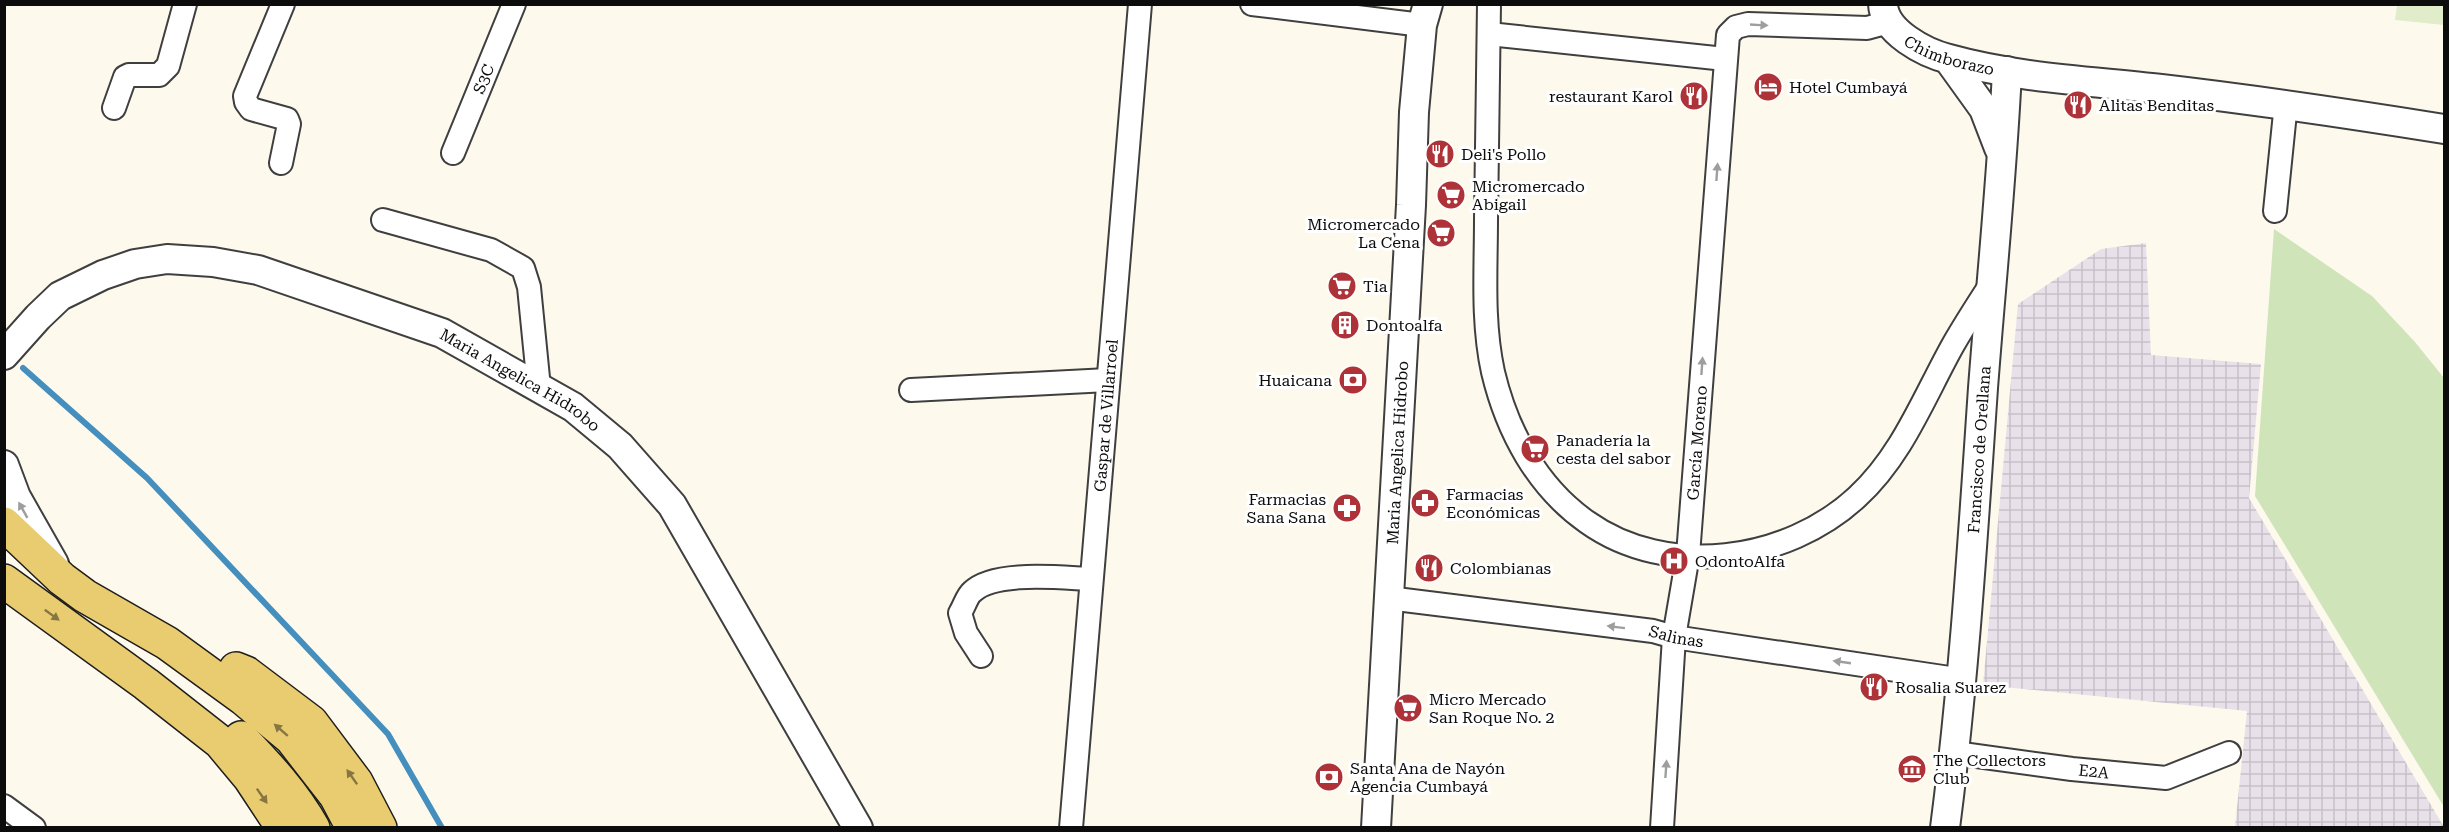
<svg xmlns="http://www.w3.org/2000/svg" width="2449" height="832" viewBox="0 0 2449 832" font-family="'Roboto Serif',serif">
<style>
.industrial{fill:url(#industrial-grid)}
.grass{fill:#d0e4ba}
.pitch{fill:#e1eccb}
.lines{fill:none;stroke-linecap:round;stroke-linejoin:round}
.stream{stroke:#458fbf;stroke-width:6}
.minor-casing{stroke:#3f3f3f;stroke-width:26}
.tertiary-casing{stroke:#3f3f3f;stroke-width:32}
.primary-casing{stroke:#1d1d1d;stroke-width:36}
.minor{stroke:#fff;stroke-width:22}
.tertiary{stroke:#fff;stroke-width:28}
.primary{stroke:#eacc70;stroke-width:33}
.oneway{fill:#9e9e9e}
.oneway2{fill:#867643}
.labels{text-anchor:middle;stroke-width:6;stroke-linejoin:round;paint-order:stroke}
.street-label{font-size:16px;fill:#0c0c0c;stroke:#fff}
.poi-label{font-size:16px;fill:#0c0c0c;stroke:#fff;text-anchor:start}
</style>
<defs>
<pattern id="industrial-grid" width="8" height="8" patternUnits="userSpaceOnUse" patternTransform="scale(1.5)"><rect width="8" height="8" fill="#e9e1ea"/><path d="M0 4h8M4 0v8" fill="none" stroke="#c7c0c8"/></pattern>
</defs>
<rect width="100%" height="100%" fill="#fdfaed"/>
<path class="industrial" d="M2146 243 2151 355 2261 364 2249 498 2444 827H2235L2247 711 1983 685 2018 304 2101 249Z"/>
<path class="grass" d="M2274 229 2372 296 2415 342 2444 378V807L2255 496Z"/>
<path class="pitch" d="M2397 5H2444V25L2395 20Z"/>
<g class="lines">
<path class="stream" d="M23 368 147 478 388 734 442 828"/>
<g class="minor-casing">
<g id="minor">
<path d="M1252 4 1422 25"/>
<path d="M1489 4C1488 76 1487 147 1486 219 1486 270 1482 322 1493 372 1507 431 1537 487 1587 522 1667 579 1787 562 1857 497 1902 456 1924 397 1953 345 1965 324 1978 304 1991 284"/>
<path d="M1489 34 1725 59"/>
<path d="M114 108 125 77 129 75H159L168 66 185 4"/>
<path id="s1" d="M453 153 514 4"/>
<path d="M281 163 289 124 287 119 251 109 246 102 245 96 283 4"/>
<path d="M2275 211 2286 103"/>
<path d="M383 220 491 250 523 268 529 287 539 388"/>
<path d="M911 390 1108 380"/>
<path id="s2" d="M1388 598 1653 631 1674 637 1963 680"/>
<path d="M981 656 966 633 960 613C964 607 967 596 972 592 994 570 1062 578 1091 579"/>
<path id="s3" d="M1955 753 2072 769 2166 778 2229 753"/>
<path d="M4 806 34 828"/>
<path id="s4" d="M1071 828 1140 4"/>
<path id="s5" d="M1662 828 1674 637 1688 555 1728 35 1736 27 1748 24 1867 28 1878 25 1885 18"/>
</g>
</g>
<g class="tertiary-casing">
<g id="tertiary">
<path id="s6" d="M1883 4C1884 32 1925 53 1949 59 2017 78 2091 81 2161 89 2256 100 2350 114 2444 129"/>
<path d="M1948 59 1984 109 1999 148"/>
<path id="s7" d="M4 355 38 317 60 296 103 275 135 264 167 259 213 262 258 270 442 333 573 407 620 446 672 505 858 828"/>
<path d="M4 465 16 497 54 564"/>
<path id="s8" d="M1376 828 1411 205 1414 112 1422 25 1428 4"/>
<path id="s9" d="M1945 828C1964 682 1973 535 1983 388 1991 283 2002 177 2007 71"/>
</g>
</g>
<g class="primary-casing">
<g id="primary">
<path d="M4 524 62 579 85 596 167 643 244 699 291 738 336 796 353 828"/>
<path d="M4 581 146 684 220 742 250 778 283 828"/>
<path d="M236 669 246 673 311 722 356 782 380 828"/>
<path d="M241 738C268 766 294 794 313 828"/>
</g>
</g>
<use href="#minor" class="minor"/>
<use href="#tertiary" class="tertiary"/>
<use href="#primary" class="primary"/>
</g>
<defs><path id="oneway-solid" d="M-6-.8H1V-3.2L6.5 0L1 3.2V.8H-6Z" transform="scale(1.5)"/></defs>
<g class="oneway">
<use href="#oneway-solid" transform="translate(1759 25) rotate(3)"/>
<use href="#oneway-solid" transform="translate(1717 172) rotate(-86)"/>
<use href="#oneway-solid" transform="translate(1702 366) rotate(-86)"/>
<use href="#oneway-solid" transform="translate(23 510) rotate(-119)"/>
<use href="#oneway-solid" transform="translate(1616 627) rotate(-173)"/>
<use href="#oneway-solid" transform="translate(1842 662) rotate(-172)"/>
<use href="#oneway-solid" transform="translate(1666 769) rotate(-86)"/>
</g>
<g class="oneway2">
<use href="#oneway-solid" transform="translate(52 615) rotate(36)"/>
<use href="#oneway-solid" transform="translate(281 730) rotate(-139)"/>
<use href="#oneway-solid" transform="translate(352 777) rotate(-125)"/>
<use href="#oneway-solid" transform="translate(262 796) rotate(55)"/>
</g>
<defs>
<g id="hotel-disc" transform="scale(1.5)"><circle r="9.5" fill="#ad3339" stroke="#fff"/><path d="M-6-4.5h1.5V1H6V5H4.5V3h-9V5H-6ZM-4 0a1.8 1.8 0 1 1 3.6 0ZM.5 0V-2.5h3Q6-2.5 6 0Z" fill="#fff"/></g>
<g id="restaurant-disc" transform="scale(1.5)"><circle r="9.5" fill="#ad3339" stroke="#fff"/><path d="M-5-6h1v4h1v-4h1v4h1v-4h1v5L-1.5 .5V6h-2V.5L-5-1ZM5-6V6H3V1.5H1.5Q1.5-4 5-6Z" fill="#fff"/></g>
<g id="supermarket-disc" transform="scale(1.5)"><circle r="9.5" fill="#ad3339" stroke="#fff"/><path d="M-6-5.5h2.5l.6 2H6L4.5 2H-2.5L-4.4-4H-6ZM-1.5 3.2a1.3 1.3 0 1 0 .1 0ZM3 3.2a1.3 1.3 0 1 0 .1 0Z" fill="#fff"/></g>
<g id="building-disc" transform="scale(1.5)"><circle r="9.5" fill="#ad3339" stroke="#fff"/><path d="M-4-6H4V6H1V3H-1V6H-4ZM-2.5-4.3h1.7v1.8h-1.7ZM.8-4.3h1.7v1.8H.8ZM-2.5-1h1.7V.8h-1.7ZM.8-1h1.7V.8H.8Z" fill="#fff"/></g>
<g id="bank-disc" transform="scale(1.5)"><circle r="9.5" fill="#ad3339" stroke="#fff"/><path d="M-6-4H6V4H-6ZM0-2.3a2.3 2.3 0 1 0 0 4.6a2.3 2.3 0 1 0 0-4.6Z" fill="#fff"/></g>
<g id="pharmacy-disc" transform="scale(1.5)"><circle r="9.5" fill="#ad3339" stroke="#fff"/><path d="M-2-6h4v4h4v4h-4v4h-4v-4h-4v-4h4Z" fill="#fff"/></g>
<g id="hospital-disc" transform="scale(1.5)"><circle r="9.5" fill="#ad3339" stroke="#fff"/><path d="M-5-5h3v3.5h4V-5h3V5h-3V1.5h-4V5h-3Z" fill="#fff"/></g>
<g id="museum-disc" transform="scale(1.5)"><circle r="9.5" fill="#ad3339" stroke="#fff"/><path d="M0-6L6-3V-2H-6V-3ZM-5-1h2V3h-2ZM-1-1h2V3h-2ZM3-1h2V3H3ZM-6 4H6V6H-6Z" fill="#fff"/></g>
</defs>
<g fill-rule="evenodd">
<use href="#hotel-disc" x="1768" y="87"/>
<use href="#restaurant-disc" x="1694" y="96"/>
<use href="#restaurant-disc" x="2078" y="105"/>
<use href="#restaurant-disc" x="1440" y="154"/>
<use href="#supermarket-disc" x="1451" y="195"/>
<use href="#supermarket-disc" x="1441" y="233"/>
<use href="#supermarket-disc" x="1342" y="286"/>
<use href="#building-disc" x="1345" y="325"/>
<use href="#bank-disc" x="1353" y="380"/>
<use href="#supermarket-disc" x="1535" y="449"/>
<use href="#pharmacy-disc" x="1425" y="503"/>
<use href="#pharmacy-disc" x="1347" y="508"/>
<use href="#hospital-disc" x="1674" y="561"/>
<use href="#restaurant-disc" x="1429" y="568"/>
<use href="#restaurant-disc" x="1874" y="687"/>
<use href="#supermarket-disc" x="1408" y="708"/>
<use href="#museum-disc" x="1912" y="769"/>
<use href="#bank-disc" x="1329" y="777"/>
</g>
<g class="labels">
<g class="street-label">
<text dy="6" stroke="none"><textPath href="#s6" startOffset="90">Chimborazo</textPath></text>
<text dy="6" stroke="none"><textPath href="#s1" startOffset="80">S3C</textPath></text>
<text dy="6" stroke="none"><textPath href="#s7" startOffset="573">Maria Angelica Hidrobo</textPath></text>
<text dy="6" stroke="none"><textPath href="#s4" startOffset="414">Gaspar de Villarroel</textPath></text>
<text dy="6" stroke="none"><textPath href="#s5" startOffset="387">García Moreno</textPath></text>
<text dy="6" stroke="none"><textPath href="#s9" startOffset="380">Francisco de Orellana</textPath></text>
<text dy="6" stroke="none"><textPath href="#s8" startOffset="376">Maria Angelica Hidrobo</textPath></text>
<text dy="6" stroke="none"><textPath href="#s2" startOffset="291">Salinas</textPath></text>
<text dy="6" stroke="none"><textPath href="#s3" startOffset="140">E2A</textPath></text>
</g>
<g class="poi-label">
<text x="1789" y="93">Hotel Cumbayá</text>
<text x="1673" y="102" text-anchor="end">restaurant Karol</text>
<text x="2099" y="111">Alitas Benditas</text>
<text x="1461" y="160">Deli's Pollo</text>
<text x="1472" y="192">Micromercado<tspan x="1472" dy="18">Abigail</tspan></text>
<text x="1420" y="230" text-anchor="end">Micromercado<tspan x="1420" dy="18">La Cena</tspan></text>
<text x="1363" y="292">Tia</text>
<text x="1366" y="331">Dontoalfa</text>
<text x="1332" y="386" text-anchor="end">Huaicana</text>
<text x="1556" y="446">Panadería la<tspan x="1556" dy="18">cesta del sabor</tspan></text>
<text x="1446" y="500">Farmacias<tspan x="1446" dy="18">Económicas</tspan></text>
<text x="1326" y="505" text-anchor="end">Farmacias<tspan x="1326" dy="18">Sana Sana</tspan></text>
<text x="1695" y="567">OdontoAlfa</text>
<text x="1450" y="574">Colombianas</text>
<text x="1895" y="693">Rosalia Suarez</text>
<text x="1429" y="705">Micro Mercado<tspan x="1429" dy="18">San Roque No. 2</tspan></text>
<text x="1933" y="766">The Collectors<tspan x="1933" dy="18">Club</tspan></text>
<text x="1350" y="774">Santa Ana de Nayón<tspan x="1350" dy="18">Agencia Cumbayá</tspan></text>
</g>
</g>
<rect width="2449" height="832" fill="none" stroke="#0c0c0c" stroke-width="12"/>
</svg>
